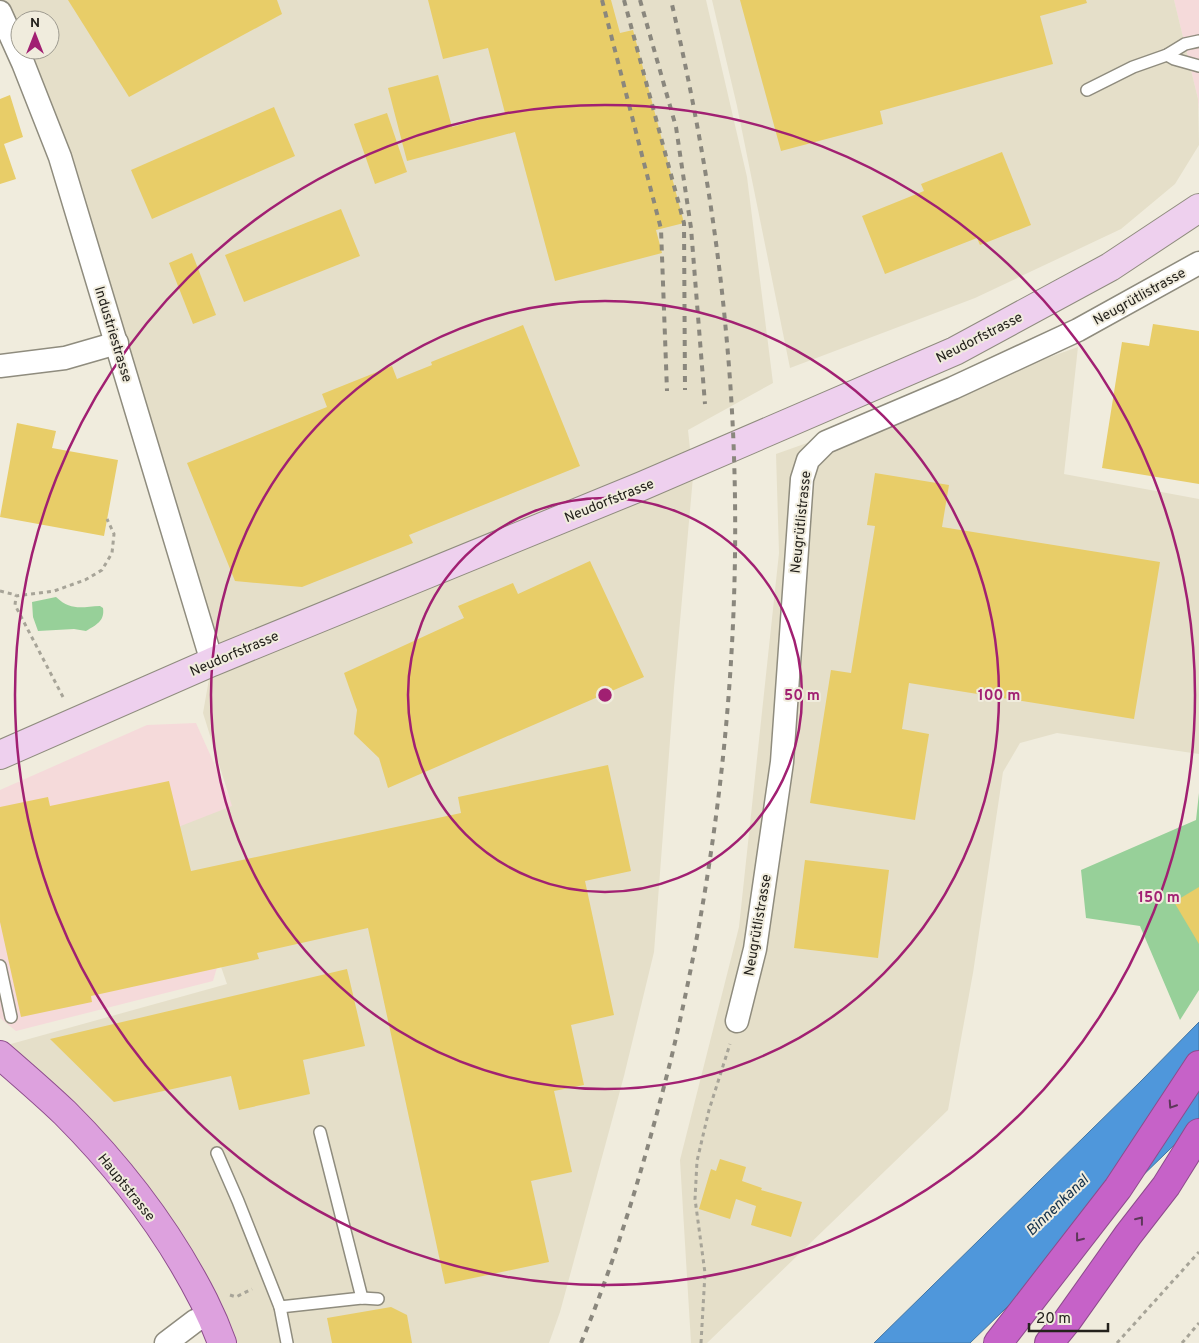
<svg xmlns="http://www.w3.org/2000/svg" width="1199" height="1343" viewBox="0 0 1199 1343" font-family="Overpass,sans-serif">
<style>
.commercial{fill:#f5dada}
.built{fill:#e5dfc9;fill-rule:evenodd}
.green{fill:#97d099}
.water{fill:#4f97db;stroke:#4274a2}
.building{fill:#e8cd68}
.lines{fill:none;stroke-linecap:round;stroke-linejoin:round}
.service-casing{stroke:#8f8c7e;stroke-width:14}
.minor-casing{stroke:#8f8c7e;stroke-width:25}
.secondary-casing{stroke:#8f8c7e;stroke-width:30}
.primary-casing{stroke:#8d4c8c;stroke-width:30}
.motorway-casing{stroke:#8d4c8c;stroke-width:30}
.path{stroke:#a7a498;stroke-width:3;stroke-dasharray:4 4;stroke-linecap:butt}
.service{stroke:#fff;stroke-width:11}
.minor{stroke:#fff;stroke-width:22}
.secondary{stroke:#eed0ee;stroke-width:28}
.primary{stroke:#dda1de;stroke-width:28}
.motorway{stroke:#c662c8;stroke-width:28}
.rail{stroke:#8a877d;stroke-width:4;stroke-dasharray:6 6;stroke-linecap:butt}
.oneway{stroke:#5d3859}
.ring{fill:none;stroke:#a12072;stroke-width:2.5}
.labels{text-anchor:middle;stroke-width:4;stroke-linejoin:round;paint-order:stroke}
.street-label{font-size:14px;fill:#24221d;stroke:#f0ecdd}
.water-label{font-size:15px;font-style:italic;fill:#112f4b;stroke:#f0ecdd}
.centre{fill:#a12072;stroke:#f0ecdd;stroke-width:2.5}
.ring-label{font-size:15px;text-anchor:middle;font-weight:bold;fill:#a12072;stroke:#f0ecdd;stroke-width:4;stroke-linejoin:round;paint-order:stroke}
</style>
<rect width="100%" height="100%" fill="#f0ecdd"/>
<g class="commercial">
<path d="M1174 0H1199V112L1198 99Z"/>
<path d="M196 723 252 848 213 981 16 1031 0 1018V790L147 725Z"/>
</g>
<g class="built">
<path d="M0 0H706L747 177 773 383 688 430 693 477 674 688 654 952 624 1076 560 1312 549 1343H222L179 1256 0 1047 227 984 173 829 232 806 203 713 212 662 117 343 0 19ZM20 20H50V50H20Z"/>
<path d="M712 0H1174L1198 99 1199 145 1175 184 1121 229 975 298 790 368 737 106Z"/>
<path d="M1078 347 1064 474 1199 499V754L1057 733 1020 743 1003 772 973 973 948 1110 707 1343H691L680 1160 739 927 779 553 776 454Z"/>
</g>
<g class="green">
<path d="M56 597C71 611 81 607 100 606L103 608C105 621 96 625 86 631L74 629 38 631 33 617 32 602Z"/>
<path d="M1199 793V990L1180 1020 1140 926 1086 918 1081 870 1196 820Z"/>
</g>
<path class="water" d="M1199 1022V1121L970 1343H874L1141 1081Z"/>
<g class="building">
<path d="M68 0H277L282 14 129 97Z"/>
<path d="M428 0H611L620 33 633 30 684 223 656 230 662 253 555 281 515 132 407 161 388 88 438 75 452 127 505 113 488 48 443 59Z"/>
<path d="M740 0H1086L1087 3 1040 16 1053 64 880 111 883 124 781 151Z"/>
<path d="M10 95 23 137 4 144 16 179 0 184V99Z"/>
<path d="M274 107 295 156 152 219 131 170Z"/>
<path d="M387 113 407 172 375 184 354 124Z"/>
<path d="M1002 152 1031 225 980 245 977 238 885 274 862 216 924 191 921 184Z"/>
<path d="M341 209 360 256 244 302 225 255Z"/>
<path d="M192 253 216 315 193 324 169 263Z"/>
<path d="M1153 324 1199 331V484L1102 468 1122 342 1149 346Z"/>
<path d="M523 325 580 466 409 535 413 543 302 587 235 581 187 463 327 407 322 394 392 366 397 379 432 365 431 362Z"/>
<path d="M17 423 56 431 52 448 118 460 104 536 0 517Z"/>
<path d="M875 473 949 485 942 527 1160 562 1134 719 909 683 902 729 929 734 915 820 810 803 831 670 851 673 875 526 867 525Z"/>
<path d="M590 561 644 677 388 788 379 758 354 734 357 710 344 673 464 618 458 606 513 583 518 594Z"/>
<path d="M608 765 631 871 585 881 614 1015 571 1025 584 1085 554 1091 572 1172 531 1181 549 1262 445 1284 368 928 257 953 259 959 91 996 92 1002 21 1017 0 922V807L48 797 50 806 169 781 191 871 461 813 458 797Z"/>
<path d="M805 860 889 870 878 958 794 948Z"/>
<path d="M1199 887V944L1174 902Z"/>
<path d="M347 969 365 1046 303 1060 310 1094 239 1110 231 1076 114 1102 50 1039Z"/>
<path d="M720 1159 746 1167 742 1181 762 1188 761 1190 802 1202 791 1237 751 1225 756 1206 736 1199 730 1219 699 1209 711 1169 716 1171Z"/>
<path d="M391 1307 407 1315 412 1343H332L327 1318Z"/>
</g>
<g class="lines">
<g class="service-casing">
<g id="service">
<path d="M1167 55 1174 59 1199 66"/>
<path d="M1087 90 1133 67 1167 55 1185 44 1199 41"/>
<path d="M0 966 11 1017"/>
<path d="M320 1132 362 1298"/>
<path d="M217 1153 238 1201 280 1307 287 1343"/>
<path d="M280 1307 362 1298 378 1299"/>
</g>
</g>
<g class="minor-casing">
<g id="minor">
<path d="M0 12 23 63 60 157 212 662"/>
<path d="M0 366 65 358 117 343"/>
<path d="M737 1021 755 949 782 762 802 479 808 460 826 442 953 388 1078 330 1199 263"/>
<path d="M166 1343 195 1321 211 1314"/>
</g>
</g>
<g class="secondary-casing">
<path id="secondary" d="M0 755 212 662 642 486 955 351 1110 267 1199 208"/>
</g>
<g class="primary-casing">
<path id="primary" d="M0 1055C22 1074 44 1093 65 1113 120 1168 169 1232 204 1301 211 1315 217 1329 222 1343"/>
</g>
<g class="motorway-casing">
<g id="motorway">
<path d="M998 1343 1118 1188 1199 1065"/>
<path d="M1049 1343 1067 1321 1128 1235 1166 1186 1199 1133"/>
</g>
</g>
<g class="path">
<path d="M0 591 16 595"/>
<path d="M63 697 15 605 16 596 54 591 85 580 102 570 112 553 114 534 107 519"/>
<path d="M230 1295 236 1297 252 1289"/>
<path d="M701 1343 705 1273 695 1199 697 1161 709 1110 730 1044"/>
<path d="M1117 1343 1199 1252"/>
<path d="M1182 1343 1199 1323"/>
</g>
<use href="#service" class="service"/>
<use href="#minor" class="minor"/>
<use href="#secondary" class="secondary"/>
<use href="#primary" class="primary"/>
<use href="#motorway" class="motorway"/>
<g class="rail">
<path d="M602 0 661 229 667 391"/>
<path d="M624 0 684 223 685 390"/>
<path d="M640 0 676 127 691 228 705 404"/>
<path d="M581 1343C619 1252 648 1151 672 1055 728 819 749 573 726 332 716 220 696 109 671 0"/>
</g>
</g>
<defs><path id="oneway-chevron" d="M-2-3.5L2.5 0L-2 3.5" fill="none" stroke-width="1.6" stroke-linecap="round" stroke-linejoin="round" transform="scale(1.25)"/></defs>
<g class="oneway">
<use href="#oneway-chevron" transform="translate(1172 1105) rotate(123)"/>
<use href="#oneway-chevron" transform="translate(1140 1220) rotate(-52)"/>
<use href="#oneway-chevron" transform="translate(1079 1238) rotate(128)"/>
</g>
<g class="ring">
<circle cx="605" cy="695" r="197"/>
<circle cx="605" cy="695" r="394"/>
<circle cx="605" cy="695" r="590"/>
</g>
<g class="labels">
<g class="street-label">
<text transform="translate(1139 296) rotate(-29)" y="5">Neugrütlistrasse</text>
<text transform="translate(114 334) rotate(73)" y="5">Industriestrasse</text>
<text transform="translate(979 337) rotate(-27)" y="5">Neudorfstrasse</text>
<text transform="translate(609 500) rotate(-22)" y="5">Neudorfstrasse</text>
<text transform="translate(800 522) rotate(-84)" y="5">Neugrütlistrasse</text>
<text transform="translate(234 653) rotate(-23)" y="5">Neudorfstrasse</text>
<text transform="translate(757 925) rotate(-80)" y="5">Neugrütlistrasse</text>
<text transform="translate(127 1187) rotate(51)" y="5">Hauptstrasse</text>
</g>
<g class="water-label">
<text transform="translate(1057 1205) rotate(-44)" y="5">Binnenkanal</text>
</g>
</g>
<circle cx="605" cy="695" r="8" class="centre"/>
<g class="ring-label">
<text x="802" y="700">50 m</text>
<text x="999" y="700">100 m</text>
<text x="1159" y="902">150 m</text>
</g>
<g transform="translate(35 35)"><circle r="24" fill="#f0ecdd" stroke="#9e9b90"/>
<path d="M0-4L9 19L0 12L-9 19Z" fill="#a12072"/>
<text y="-8" font-size="14" font-weight="bold" text-anchor="middle" fill="#24221d">N</text>
</g>
<path d="M1029 1323v8h79v-8" fill="none" stroke="#24221d" stroke-width="2.5"/>
<text x="1036" y="1323" font-size="15" fill="#24221d" stroke="#f0ecdd" stroke-width="4" paint-order="stroke">20 m</text>
</svg>
